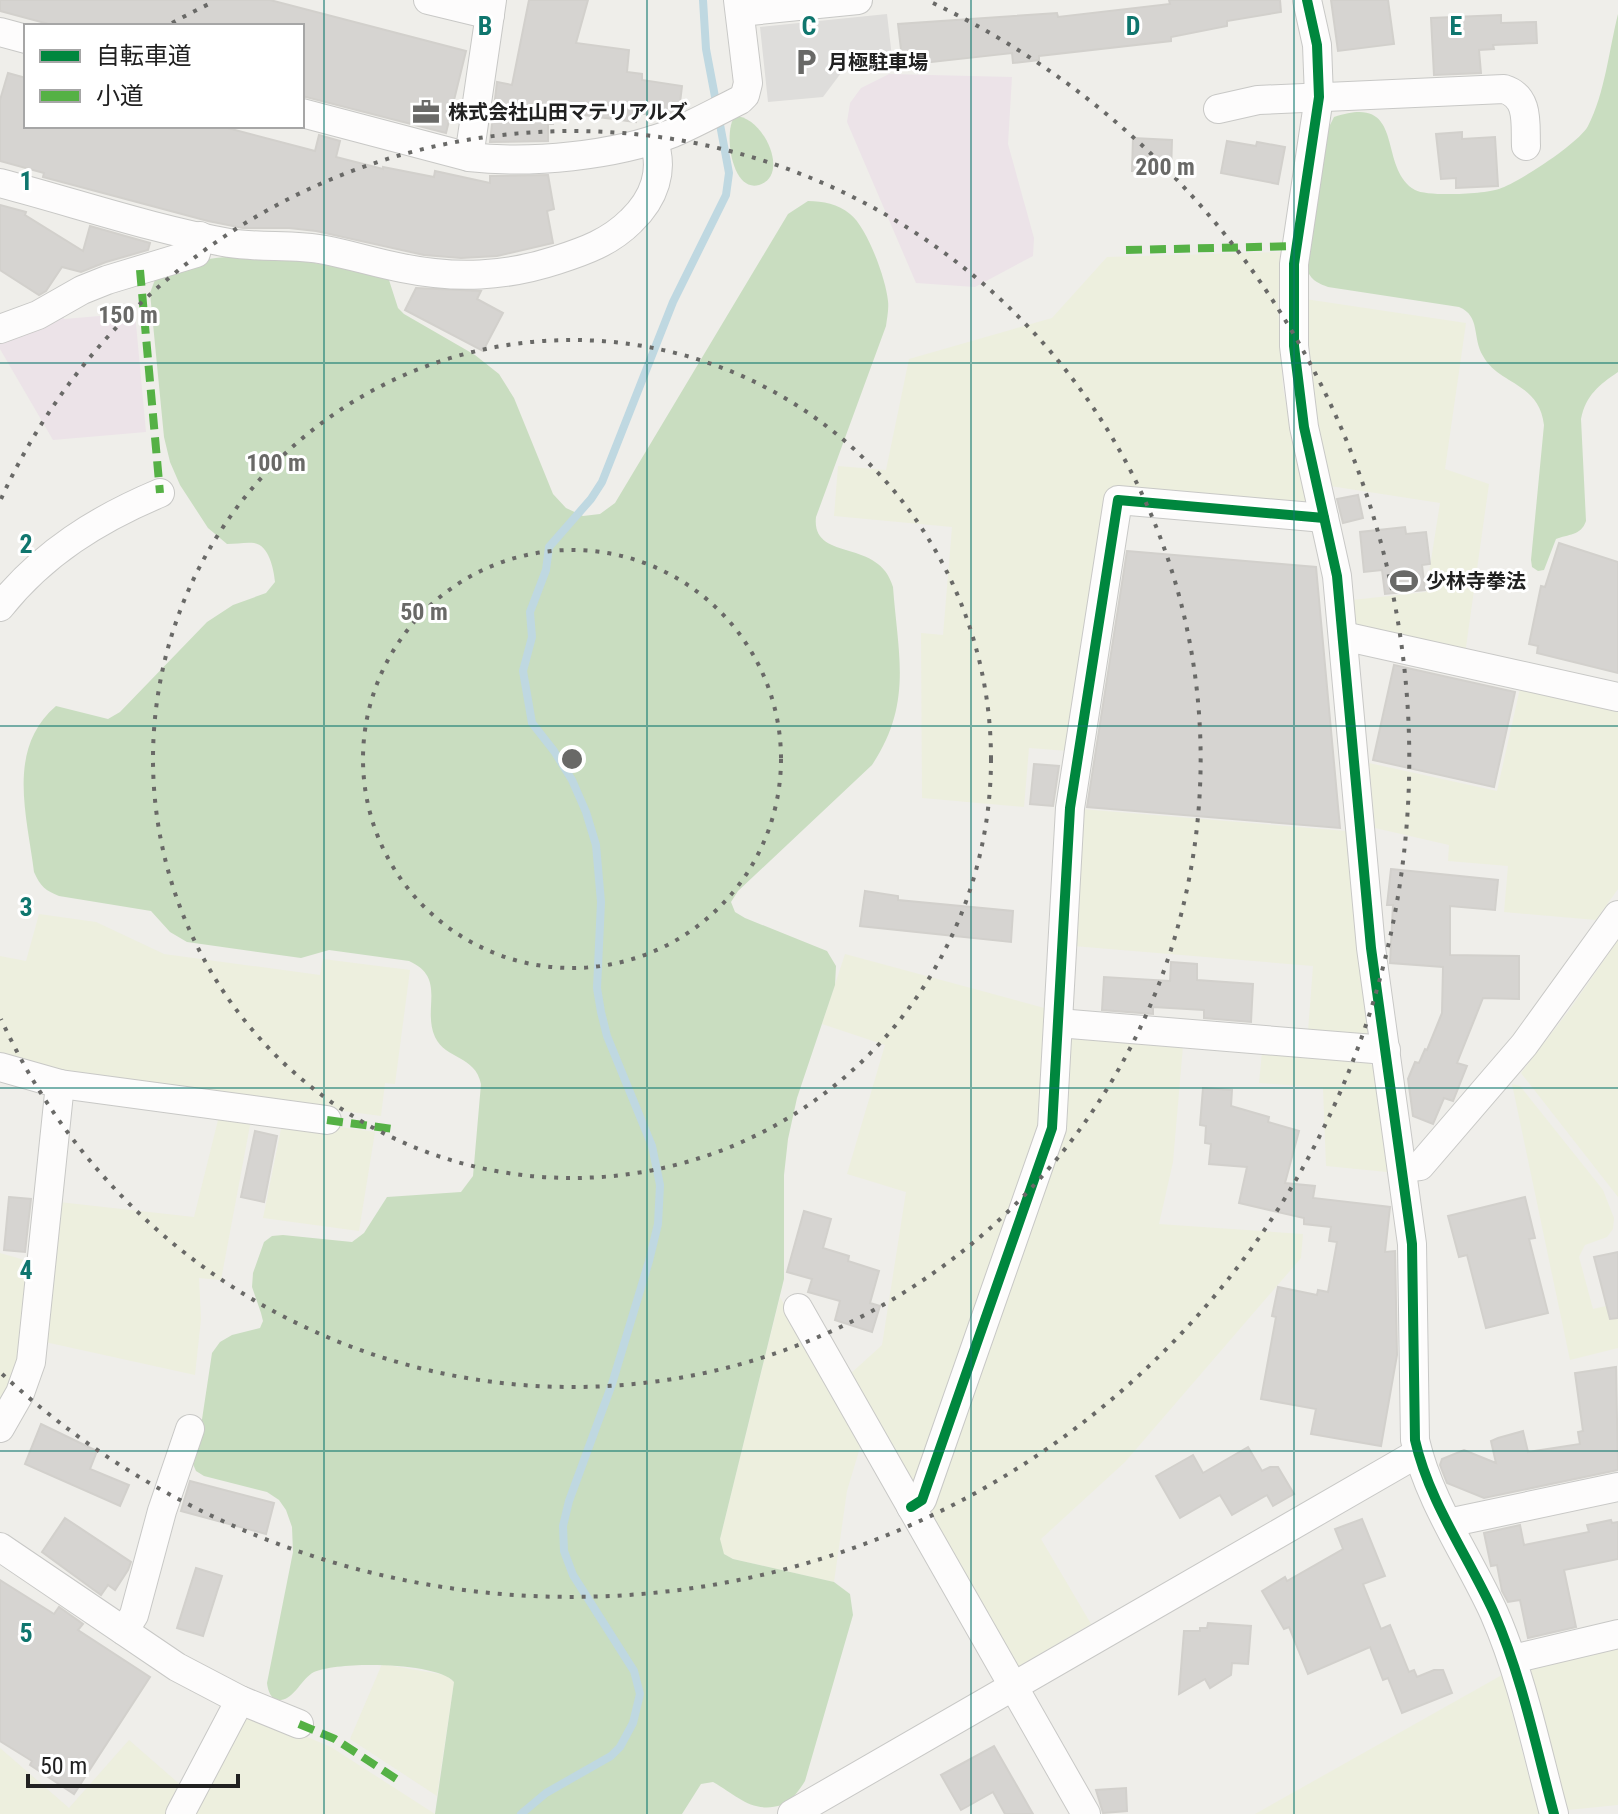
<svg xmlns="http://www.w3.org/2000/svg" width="1618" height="1814" viewBox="0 0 1618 1814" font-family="'Roboto Condensed','Noto Sans JP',sans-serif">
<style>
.residential{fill:#dedddb}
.industrial{fill:#ece3e8}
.farmland{fill:#edefde}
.forest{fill:#c9ddc0}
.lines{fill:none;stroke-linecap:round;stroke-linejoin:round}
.stream{stroke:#bfd8e1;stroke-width:8}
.building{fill:#d6d4d1;stroke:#d2d0cc;stroke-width:2}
.minor-casing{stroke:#c8c8c6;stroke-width:30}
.minor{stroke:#fdfcfc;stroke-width:28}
.quiet{stroke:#55b145;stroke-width:8;stroke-dasharray:16 8;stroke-linecap:butt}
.cycleway-casing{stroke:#fff;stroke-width:15}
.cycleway{stroke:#00873e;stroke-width:10}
.grid{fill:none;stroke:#0f766e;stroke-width:2;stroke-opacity:0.55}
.ring{fill:none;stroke:#696967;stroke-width:4;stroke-dasharray:4 8}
.labels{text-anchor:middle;stroke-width:6;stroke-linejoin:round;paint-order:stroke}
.poi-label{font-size:20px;font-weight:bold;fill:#212121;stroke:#fff;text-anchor:start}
.grid-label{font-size:26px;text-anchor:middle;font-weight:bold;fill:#0f766e;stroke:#fff;stroke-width:6;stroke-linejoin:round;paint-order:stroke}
.centre{fill:#696967;stroke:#fff;stroke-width:4}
.ring-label{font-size:24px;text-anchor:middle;font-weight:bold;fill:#696967;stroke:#fff;stroke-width:6;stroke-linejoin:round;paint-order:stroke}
</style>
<rect width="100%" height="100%" fill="#efeeea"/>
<path class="residential" d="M887 14 892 57H853L823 97 768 102 760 27Z"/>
<g class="industrial">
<path d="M889 74 1012 77 1008 144 1034 238 1033 256 975 287 916 283 847 122 850 103 861 88Z"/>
<path d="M62 310 64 319 135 313 146 432 53 440 0 349V338Z"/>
</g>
<g class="farmland">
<path d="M1281 252 1278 305 1283 388 1307 506 1109 489 1068 751 1029 748 1024 807 922 798 921 633 943 635 952 527 834 516 838 466 886 470 909 359 1052 318 1107 257Z"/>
<path d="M1305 299 1466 323 1445 469 1489 484 1465 654 1355 626 1352 600 1426 592 1440 503 1330 486 1310 385Z"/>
<path d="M1521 684 1618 705V889L1596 920 1504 912 1508 866 1448 861 1449 845 1375 828 1369 763 1497 791Z"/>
<path d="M1081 809 1346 831 1357 949 1368 1032 1365 1036 1308 1031 1313 966 1073 946Z"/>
<path d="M39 914 96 922 164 954 320 975 323 959 410 970 395 1084 385 1083 381 1116 62 1074 0 1056V956L26 961Z"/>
<path d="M1618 940V1197L1521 1073 1570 1009Z"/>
<path d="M845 954 1048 1009 1042 1126 916 1486H912L848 1376 882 1345 906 1192 847 1174 885 1045 822 1024Z"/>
<path d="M1072 1036 1183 1046 1173 1162 1159 1224 1303 1234 1301 1258 1125 1462 1041 1539 1091 1624 1019 1666 1013 1665 931 1520 930 1510 1067 1040Z"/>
<path d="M1262 1052 1368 1062 1373 1066 1387 1172 1326 1166 1323 1088 1259 1083Z"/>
<path d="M1512 1084 1520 1086 1603 1190 1614 1218 1613 1229 1607 1237 1585 1245 1579 1257 1593 1309 1618 1303V1348L1570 1360Z"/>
<path d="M219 1116 251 1120 221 1280 199 1278 201 1319 195 1375 45 1342 59 1202 194 1217Z"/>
<path d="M282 1124 326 1125 375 1132 359 1231 263 1218Z"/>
<path d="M0 1253 32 1262 24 1345 0 1407Z"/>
<path d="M780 1297 862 1441 847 1491 834 1582 733 1559 724 1554 720 1546V1539Z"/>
<path d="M1618 1645V1805L1568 1810 1530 1666Z"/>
<path d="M382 1664 445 1675 454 1682 437 1796 350 1739Z"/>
<path d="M1502 1675 1539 1814H1255Z"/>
<path d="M250 1713 331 1747 435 1814H190L241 1716Z"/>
<path d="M129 1740 184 1788 171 1814H0V1748L69 1808Z"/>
</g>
<g class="forest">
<path d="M1618 14V372C1599 385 1586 395 1581 419L1586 521C1581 536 1568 534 1556 539L1544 570 1538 571 1532 567 1531 560 1544 425C1539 382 1499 385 1483 356 1472 338 1481 316 1459 307L1328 287C1320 284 1312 281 1308 272 1302 254 1324 152 1329 127L1334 117C1408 92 1376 167 1415 190 1428 197 1484 194 1499 189 1518 183 1579 143 1588 126 1605 93 1609 50 1618 14Z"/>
<path d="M735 116C763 116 791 175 759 185 731 193 723 130 735 116Z"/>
<path d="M808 201C823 201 838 204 850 214 867 227 886 279 888 301 889 309 887 318 886 326L816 517C811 563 879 537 893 587 898 655 913 703 872 765L738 891 731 902 735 912 745 918 827 951 836 966 835 985 797 1098 788 1139 784 1175V1279L720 1539 724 1554 733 1559 834 1582 850 1594 853 1615 805 1781C798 1792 793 1799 782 1805 752 1814 738 1796 713 1782L701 1784 682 1814H435L454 1682C437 1662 339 1661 314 1672 302 1678 294 1699 281 1700 271 1701 268 1691 267 1683L293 1552 292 1527 286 1510 279 1500 267 1492 204 1476 196 1471 192 1462 201 1426 212 1353 220 1342 232 1335 260 1328 263 1321 261 1313 252 1287 253 1273 264 1242 272 1236 283 1235 352 1242 364 1233 387 1197 461 1192 473 1176 481 1084C475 1055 446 1060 435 1037 422 1008 447 978 409 961L329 950 301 958 187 942 170 932 151 911 59 896C46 891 40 886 34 872 27 815 6 749 56 706L108 719 120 712 207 622 233 605 266 593 275 582C274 570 269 545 254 543 246 542 236 544 227 544L208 528 180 485 170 462 164 437 150 293 156 277C173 270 191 262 209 259 262 250 329 265 381 276L389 280 398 308 404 314 475 355 499 374 514 398 553 494 566 508 583 516 600 514 615 503 788 214Z"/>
</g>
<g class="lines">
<g class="stream">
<path d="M703 0 706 49 716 102"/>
<path d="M521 1814 546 1793 611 1756 620 1747 633 1723 640 1694 634 1671 573 1575 564 1551 563 1526 569 1501 612 1384 649 1261 658 1224 660 1185 652 1146 607 1036 601 1012 597 988 601 902 596 845 586 812 572 780 554 751 532 723 523 671 532 637 530 612 546 570 549 547 591 499 602 482 673 302 726 195 729 173 719 119"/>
</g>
</g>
<g class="building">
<path d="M0 0H270L466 51 446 133 302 96V26H56L0 11Z"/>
<path d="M529 0H588L576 43 629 50 627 72 642 74V80L682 86 679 111 667 117 637 113 636 122 553 111V124H548V141L490 142 497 82 512 85Z"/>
<path d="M1169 0H1280L1281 12 1227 21V26L1171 37V41L1039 56V60L1013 63 1012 53 923 63 922 56 902 58 898 24 1057 13 1058 17 1170 4Z"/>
<path d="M1331 0H1388L1394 44 1338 51Z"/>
<path d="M1501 15V23L1536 22 1537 43 1493 45 1494 49 1479 50 1481 73 1434 75 1431 18Z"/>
<path d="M8 73 26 78V126H220L315 151 319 135 340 141 336 157 383 169V167L434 177 435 171 490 183V176L548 175 554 209 547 211 553 243 497 256 461 258 424 255 316 231 289 228H243L208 221 43 177 44 173 0 161V100Z"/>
<path d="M1462 132V139L1495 137 1498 186 1456 188V178L1441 179 1436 134Z"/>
<path d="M1133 138 1172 140 1171 173 1132 171Z"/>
<path d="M1227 141 1256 146 1257 142 1285 147 1278 184 1221 173Z"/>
<path d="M0 205 26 212 25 215 83 251 90 226 150 243 148 250 106 262 81 272 62 267 46 291 39 295 0 270Z"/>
<path d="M416 288 481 291 477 299 503 313 483 351 405 310Z"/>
<path d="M1358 495 1363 518 1343 523 1337 499Z"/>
<path d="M1405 527 1406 534 1426 532 1430 564 1422 565 1425 590 1385 594 1382 570 1364 572 1360 532Z"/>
<path d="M1559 543 1618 562V673L1537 653 1538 646 1529 644 1541 586 1545 587Z"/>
<path d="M1127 551 1316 567 1340 828 1087 807Z"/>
<path d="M1394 665 1515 692 1494 787 1373 760Z"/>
<path d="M1034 764 1059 766 1053 806 1030 804Z"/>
<path d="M1391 869 1498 880 1495 910 1450 906V955L1519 956V999L1483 998 1457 1063 1467 1066 1453 1101 1444 1098 1433 1124 1413 1116 1408 1079 1415 1062 1419 1063 1425 1049 1427 1050 1442 1013 1443 967 1390 963 1393 905H1387Z"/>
<path d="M865 891 898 896V900L1013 911 1011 942 860 926Z"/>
<path d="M1171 962 1197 964V980L1253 984 1251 1022 1204 1018V1010L1153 1007V1014L1102 1010 1104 977 1170 981Z"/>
<path d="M1203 1088 1232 1090 1231 1106 1269 1117 1268 1122 1299 1131 1285 1183 1315 1186 1313 1198 1390 1207 1385 1252 1395 1251 1397 1355 1381 1446 1311 1434 1316 1409 1261 1399 1276 1317 1272 1316 1278 1287 1317 1295 1318 1290 1328 1292 1337 1242 1329 1241 1331 1227 1304 1224V1218L1239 1203 1247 1167 1209 1164 1211 1144 1205 1143 1206 1126 1200 1125Z"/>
<path d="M255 1131 277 1136 264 1202 241 1197Z"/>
<path d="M9 1197 31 1199 25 1252 4 1250Z"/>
<path d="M1525 1197 1535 1238 1529 1239 1548 1313 1486 1328 1467 1255 1459 1257 1448 1216Z"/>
<path d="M804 1211 831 1219 823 1248 849 1256 848 1261 879 1271 870 1303 880 1306 872 1332 835 1320 840 1301 808 1292 812 1279 787 1272Z"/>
<path d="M1618 1252V1318L1610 1319 1594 1257Z"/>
<path d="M1616 1367 1618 1470 1484 1498 1447 1483 1440 1465 1442 1459 1464 1450 1496 1463 1491 1441 1498 1438 1523 1431 1528 1452 1580 1444 1578 1432 1583 1431 1575 1373Z"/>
<path d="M41 1424 97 1451 90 1469 129 1485 120 1506 25 1464Z"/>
<path d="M1248 1447 1262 1471 1270 1467H1278L1294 1494 1273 1506 1267 1495 1232 1515 1220 1495 1180 1518 1156 1476 1193 1455 1203 1473Z"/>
<path d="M190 1481 274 1503 266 1534 181 1511Z"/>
<path d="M65 1518 131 1562 128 1570 115 1590 108 1585 101 1595 42 1552Z"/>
<path d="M1362 1519 1385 1576 1363 1584 1381 1629 1390 1625 1409 1672 1414 1670 1417 1677 1434 1670H1443L1452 1693 1402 1713 1388 1678 1383 1680 1370 1647 1308 1674 1289 1627 1284 1629 1262 1591 1285 1577 1287 1581 1343 1549 1335 1529Z"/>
<path d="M1611 1520 1612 1523 1618 1522V1559L1564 1570 1576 1627 1528 1638 1520 1600 1508 1602 1502 1591 1497 1565 1491 1566 1484 1533 1520 1525 1524 1545 1589 1532 1587 1525Z"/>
<path d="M196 1568 222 1576 203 1636 177 1628Z"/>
<path d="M0 1580 54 1614 59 1607 83 1624 78 1630 150 1677 74 1794 30 1765 32 1761 0 1741Z"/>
<path d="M1208 1623 1251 1626 1248 1664 1232 1663 1231 1675 1210 1688 1205 1679 1179 1694 1184 1631H1200V1628H1207Z"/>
<path d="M994 1746 1033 1814H1005L993 1792 961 1810 941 1775Z"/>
<path d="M1126 1788 1127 1811 1103 1813 1096 1790Z"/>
</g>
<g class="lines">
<g class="minor-casing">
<g id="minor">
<path d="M428 0 490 15"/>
<path d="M1307 0 1317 45 1319 97 1294 264V346L1304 427 1337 576 1371 948 1412 1244 1415 1440C1429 1502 1468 1556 1494 1613 1522 1677 1536 1747 1554 1814"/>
<path d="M740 12 858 0"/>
<path d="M0 32 26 39"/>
<path d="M1218 109 1258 100 1504 89C1530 97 1525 124 1526 146"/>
<path d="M302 113 469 157C530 164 615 156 673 133 696 123 718 111 740 100L745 95 748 83 738 0"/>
<path d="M469 157 492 0"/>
<path d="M0 183C76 203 152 229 229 243 261 248 294 244 325 250 351 255 376 263 402 268 456 279 505 277 557 260 585 251 610 242 631 221 654 199 665 170 653 140"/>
<path d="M0 329 38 315 82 290 107 280 196 253 200 236"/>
<path d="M0 607C43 553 98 519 160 493"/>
<path d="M1343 636 1618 697"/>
<path d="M1058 1023 1386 1050"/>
<path d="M0 1067 60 1084 327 1120"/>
<path d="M1402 1168 1420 1166 1524 1045 1618 915"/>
<path d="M798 1308 1086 1814"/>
<path d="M0 1428 20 1393 31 1362 60 1084"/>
<path d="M911 1507 922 1500 1052 1128 1070 808 1118 500 1324 518"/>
<path d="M1448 1523 1618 1487"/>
<path d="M0 1547 177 1667 240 1700 299 1724"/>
<path d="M124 1631 134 1615 162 1511 190 1429"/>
<path d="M1513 1659 1618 1634"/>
<path d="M180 1814 240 1700"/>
<path d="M792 1814 1418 1453"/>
</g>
</g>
<use href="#minor" class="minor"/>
<g class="quiet">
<path d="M1126 250 1297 246"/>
<path d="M140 270 160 493"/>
<path d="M327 1120 393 1129"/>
<path d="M299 1724 335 1739 401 1782"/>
</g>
<g class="cycleway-casing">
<g id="cycleway">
<path d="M1307 0 1317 45 1319 97 1294 264V346L1304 427 1337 576 1371 948 1412 1244 1415 1440C1429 1502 1468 1556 1494 1613 1522 1677 1536 1747 1554 1814"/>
<path d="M911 1507 922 1500 1052 1128 1070 808 1118 500 1324 518"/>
</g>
</g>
<use href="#cycleway" class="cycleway"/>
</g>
<path class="grid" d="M324 0V1814M647 0V1814M971 0V1814M1294 0V1814M0 363H1618M0 726H1618M0 1088H1618M0 1451H1618"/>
<g class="ring">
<circle cx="572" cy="759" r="209"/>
<circle cx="572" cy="759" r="419"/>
<path d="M1 499A628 628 0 1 1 1 1019"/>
<path d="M172 23A838 838 0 0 1 211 3M933 3A838 838 0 1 1 0 1372"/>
</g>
<defs>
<g id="parking-bare" transform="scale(2.16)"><path d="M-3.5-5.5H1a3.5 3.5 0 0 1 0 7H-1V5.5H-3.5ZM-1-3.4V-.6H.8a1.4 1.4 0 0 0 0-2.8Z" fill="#696967" stroke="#fff" stroke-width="2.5" paint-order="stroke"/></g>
<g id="office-bare" transform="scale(2.16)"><path d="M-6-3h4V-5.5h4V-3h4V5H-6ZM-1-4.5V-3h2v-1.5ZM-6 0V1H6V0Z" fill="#696967" stroke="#fff" stroke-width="2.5" paint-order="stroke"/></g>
<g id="stadium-bare" transform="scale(2.16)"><path d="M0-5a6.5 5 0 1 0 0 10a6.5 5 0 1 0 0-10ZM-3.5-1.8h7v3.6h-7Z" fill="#696967" stroke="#fff" stroke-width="2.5" paint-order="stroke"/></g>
</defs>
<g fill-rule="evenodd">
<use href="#parking-bare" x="806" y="62"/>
<use href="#office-bare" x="426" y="112"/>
<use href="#stadium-bare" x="1404" y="581"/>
</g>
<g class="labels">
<g class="poi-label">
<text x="828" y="69">月極駐車場</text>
<text x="448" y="119">株式会社山田マテリアルズ</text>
<text x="1426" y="588">少林寺拳法</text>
</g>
</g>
<g class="grid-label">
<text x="485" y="35">B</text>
<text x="809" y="35">C</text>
<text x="1133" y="35">D</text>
<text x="1456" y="35">E</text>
<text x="26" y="190">1</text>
<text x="26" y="553">2</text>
<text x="26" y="916">3</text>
<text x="26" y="1279">4</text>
<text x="26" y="1642">5</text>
</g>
<circle cx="572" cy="759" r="12" class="centre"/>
<g class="ring-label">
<text x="1165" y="175">200 m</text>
<text x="128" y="323">150 m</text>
<text x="276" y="471">100 m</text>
<text x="424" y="620">50 m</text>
</g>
<rect x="24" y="24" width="280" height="104" fill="#ffffff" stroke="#a6a6a6" stroke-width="2"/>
<rect x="40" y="50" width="40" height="12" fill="#00873e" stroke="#a6a6a6" stroke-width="2"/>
<text x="96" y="64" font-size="24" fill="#212121">自転車道</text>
<rect x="40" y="90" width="40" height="12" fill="#55b145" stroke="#a6a6a6" stroke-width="2"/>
<text x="96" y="104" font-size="24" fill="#212121">小道</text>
<path d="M28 1774v12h210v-12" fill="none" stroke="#212121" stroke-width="4"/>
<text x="40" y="1774" font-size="24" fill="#212121" stroke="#ffffff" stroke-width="6" paint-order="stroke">50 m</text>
</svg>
